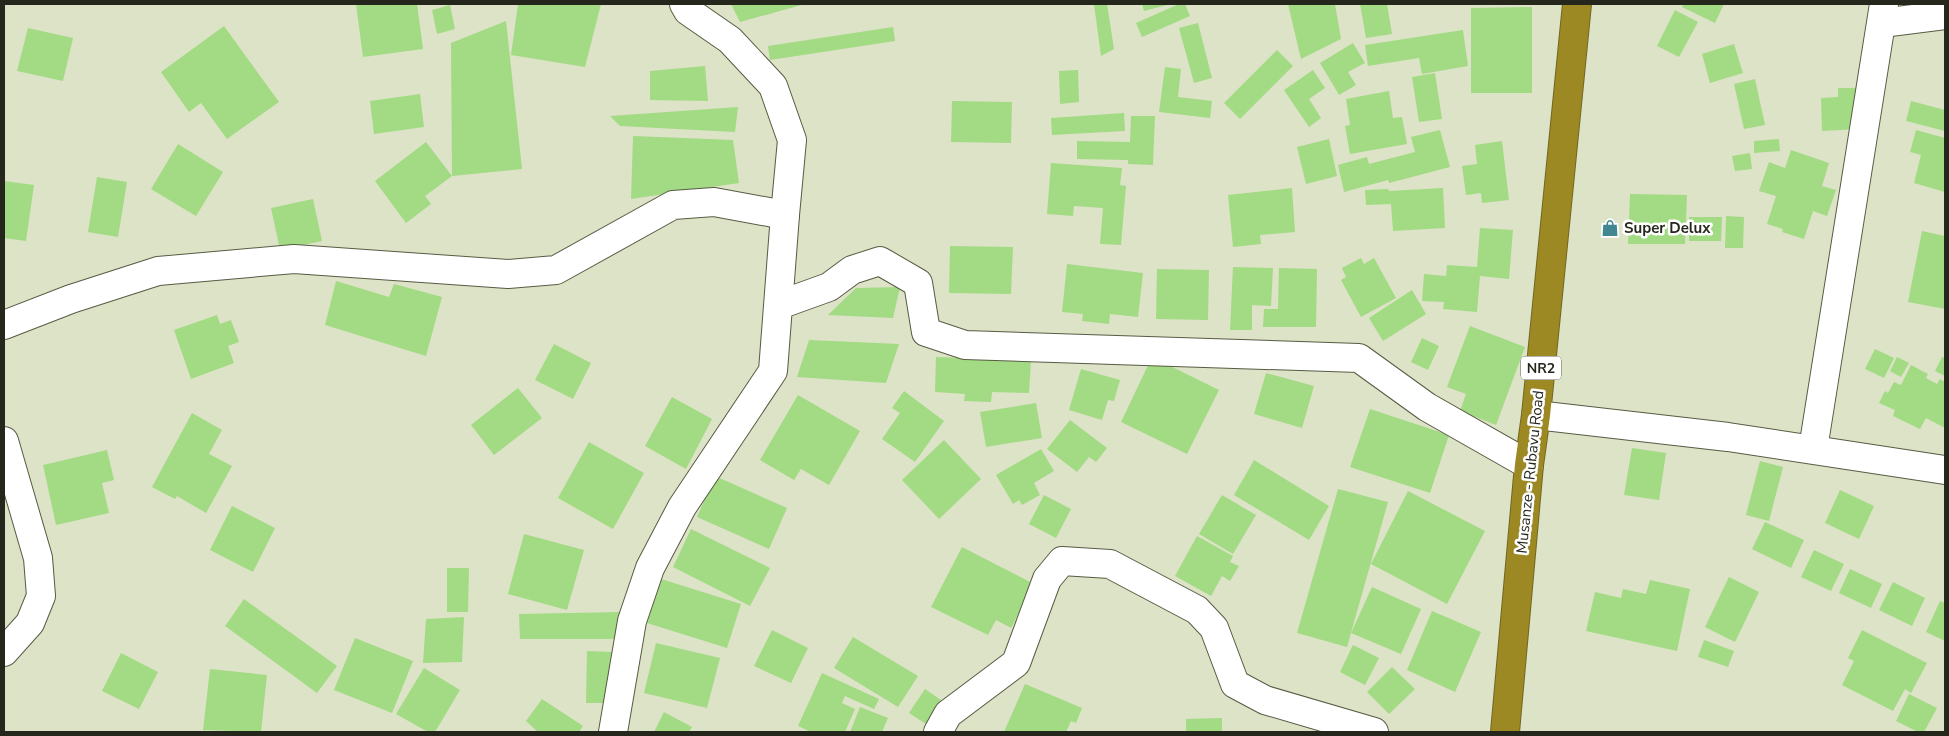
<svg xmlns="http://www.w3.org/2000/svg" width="1949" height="736" viewBox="0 0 1949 736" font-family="'Nunito Sans',sans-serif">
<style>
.building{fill:#a3da84}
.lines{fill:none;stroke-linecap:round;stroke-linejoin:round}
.minor-casing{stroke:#575b43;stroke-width:30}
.highway-casing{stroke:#726721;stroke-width:30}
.minor{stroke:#fff;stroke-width:28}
.highway{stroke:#9c8923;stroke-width:28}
.labels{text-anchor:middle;stroke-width:5;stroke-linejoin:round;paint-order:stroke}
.shield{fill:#fff;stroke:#666860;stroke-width:1}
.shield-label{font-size:14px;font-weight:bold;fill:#25271c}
.poi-label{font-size:15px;font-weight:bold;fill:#25271c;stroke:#fff;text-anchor:start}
.street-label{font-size:15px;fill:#25271c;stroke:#fff}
</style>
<rect width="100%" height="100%" fill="#dde3c7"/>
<g class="building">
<path d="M356 4H417L423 49 363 57Z"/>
<path d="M518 4H601L585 67 511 55Z"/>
<path d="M731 4H805L740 22Z"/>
<path d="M1094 4H1107L1114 49 1101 56Z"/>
<path d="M1142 4H1171L1144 11Z"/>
<path d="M1179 4H1185L1190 16 1142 37 1136 23Z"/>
<path d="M1288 4H1335L1341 39 1301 59Z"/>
<path d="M1360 4H1387L1392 34 1366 38Z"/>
<path d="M1683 4H1724L1715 23 1682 7Z"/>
<path d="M450 5 455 29 437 34 432 10Z"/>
<path d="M1532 7V93H1471V8Z"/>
<path d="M1675 10 1698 22 1679 57 1657 46Z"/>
<path d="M506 21 522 169 452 176 451 43Z"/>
<path d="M1198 23 1212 78 1194 83 1179 28Z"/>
<path d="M224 26 279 102 227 139 201 103 189 112 161 72Z"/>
<path d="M893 27 895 41 770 60 768 46Z"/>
<path d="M28 28 73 38 63 81 17 71Z"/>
<path d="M1463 30 1468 66 1422 74 1419 58 1368 66 1365 45Z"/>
<path d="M1353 43 1365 63 1348 72 1356 85 1339 95 1320 63Z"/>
<path d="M1734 44 1743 73 1710 83 1702 54Z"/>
<path d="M1277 50 1293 66 1240 119 1224 103Z"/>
<path d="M705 66 708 101 650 100V71Z"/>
<path d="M1165 67 1181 69 1178 97 1212 101 1210 118 1159 112Z"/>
<path d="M1078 70 1079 102 1060 104 1059 71Z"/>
<path d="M1313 70 1325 88 1309 99 1321 118 1309 127 1284 90Z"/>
<path d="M1435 73 1442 119 1419 122 1412 77Z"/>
<path d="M1755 79 1765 125 1744 129 1734 84Z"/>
<path d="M1838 88H1856L1858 129 1822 131 1821 98 1838 97Z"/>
<path d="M1389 91 1393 118 1402 117 1407 144 1350 154 1345 126 1350 125 1346 99Z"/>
<path d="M420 94 424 127 374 134 370 101Z"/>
<path d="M952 101 1012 102 1011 143 951 142Z"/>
<path d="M1911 101 1945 110V131L1906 121Z"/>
<path d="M738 107 735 132 620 126 610 116Z"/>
<path d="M1124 113 1125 131 1052 135 1051 118Z"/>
<path d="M1131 116H1155L1153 165 1128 164V160L1077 159V141L1130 142Z"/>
<path d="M1440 130 1450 167 1389 183 1388 180 1344 192 1338 165 1367 157 1369 164 1415 152 1411 137Z"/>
<path d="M1916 130 1945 138V192L1914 183 1921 155 1910 152Z"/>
<path d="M633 136 733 140 739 183 631 199Z"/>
<path d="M1329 139 1337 176 1306 184 1297 147Z"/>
<path d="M1779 139 1780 151 1754 153V141Z"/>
<path d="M1502 141 1509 200 1482 203 1481 193 1466 195 1462 166 1477 164 1475 145Z"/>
<path d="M426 142 452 176 425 196 431 204 406 223 375 181Z"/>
<path d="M178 144 223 172 196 216 151 189Z"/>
<path d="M1791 150 1829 163 1822 186 1836 190 1827 216 1813 211 1804 239 1782 232 1783 229 1767 224 1776 196 1759 191 1769 162 1785 168Z"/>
<path d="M1750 153 1752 169 1735 171 1732 156Z"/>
<path d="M1051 163 1122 168 1120 185 1126 186 1121 245 1100 244 1103 208 1074 206 1073 216 1047 214Z"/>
<path d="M97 177 127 182 118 237 88 232Z"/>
<path d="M4 181 34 185 26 241 4 238Z"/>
<path d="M1292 188 1295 232 1260 235 1261 244 1233 247 1228 195Z"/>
<path d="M1443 188 1445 228 1393 231 1391 204 1366 205 1365 190 1388 189 1389 191Z"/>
<path d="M1630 194 1687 195 1685 244H1628Z"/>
<path d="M313 199 322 241 280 250 271 208Z"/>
<path d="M1726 216 1744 217 1743 248H1725Z"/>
<path d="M1689 217H1722L1721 241H1689Z"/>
<path d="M1480 228 1513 230 1509 279 1480 276 1477 312 1443 309 1444 302 1422 301 1424 274 1446 276 1447 265 1477 267Z"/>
<path d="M1922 231 1945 236V309L1908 302Z"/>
<path d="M950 246 1013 247 1011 294 949 293Z"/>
<path d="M1361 258 1364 264 1374 258 1396 298 1361 317 1341 280 1346 277 1342 268Z"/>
<path d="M1067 264 1143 273 1138 317 1110 314 1109 324 1082 321 1083 314 1062 312Z"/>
<path d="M1233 267 1273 268 1271 306 1252 305V330H1230Z"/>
<path d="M1279 268 1317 269 1316 327H1263L1264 309H1278Z"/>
<path d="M1157 269 1209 270 1208 320 1156 319Z"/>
<path d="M336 281 389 297 394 284 442 297 426 356 325 325Z"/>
<path d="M900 287 893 318 828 315 856 288Z"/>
<path d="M1412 290 1426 314 1383 341 1369 318Z"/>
<path d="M217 315 220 324 231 320 239 342 228 346 234 363 191 379 174 330Z"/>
<path d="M1470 326 1525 347 1496 425 1460 411 1466 394 1447 387Z"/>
<path d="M1422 338 1439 346 1428 370 1411 362Z"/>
<path d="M809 340 899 344 886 383 797 377Z"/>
<path d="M554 344 591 363 573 399 535 380Z"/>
<path d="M1875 349 1894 358 1884 378 1865 369Z"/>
<path d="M936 357 1031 360 1029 393 992 392 991 402 964 401 965 394 935 392Z"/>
<path d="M1152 357 1219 390 1187 454 1121 422Z"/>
<path d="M1897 357 1909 363 1901 377 1890 371Z"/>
<path d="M1942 357 1945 358V376L1935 371Z"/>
<path d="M1911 365 1928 374 1926 378 1937 384 1940 379 1945 382V428L1926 418 1920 429 1893 416 1895 410 1879 403 1885 391 1888 393 1894 382 1901 385Z"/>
<path d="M1081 369 1120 380 1114 401 1108 400 1102 420 1069 410Z"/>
<path d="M1266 373 1314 386 1302 428 1254 414Z"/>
<path d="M518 388 542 418 494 455 471 425Z"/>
<path d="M904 391 944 421 915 462 882 439 900 413 892 408Z"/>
<path d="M798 395 860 431 829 485 801 469 794 480 760 460Z"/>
<path d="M672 397 712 419 686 469 645 446Z"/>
<path d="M1036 403 1042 438 986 447 980 412Z"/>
<path d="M1370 409 1449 435 1430 493 1350 467Z"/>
<path d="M192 413 222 430 209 454 232 466 206 513 177 496 175 499 152 487Z"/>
<path d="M1070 420 1107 448 1096 462 1089 457 1077 472 1047 449Z"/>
<path d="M944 440 981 479 939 519 902 480Z"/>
<path d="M589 442 644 473 613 529 558 498Z"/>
<path d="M1632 448 1666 453 1659 500 1624 495Z"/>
<path d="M1041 449 1054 471 1034 483 1040 495 1022 505 1019 500 1013 504 996 475Z"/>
<path d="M107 450 114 480 102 483 109 513 56 525 43 465Z"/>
<path d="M1254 460 1329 506 1309 540 1234 495Z"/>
<path d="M1760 461 1783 467 1769 521 1746 515Z"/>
<path d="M715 476 787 508 769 549 697 517Z"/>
<path d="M1338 489 1388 502 1347 647 1297 633Z"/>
<path d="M1840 490 1874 506 1859 539 1825 523Z"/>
<path d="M1408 491 1485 531 1447 604 1371 564Z"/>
<path d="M1044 495 1071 509 1056 538 1029 524Z"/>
<path d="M1222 495 1256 515 1233 554 1199 534Z"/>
<path d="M232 506 275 528 253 572 210 550Z"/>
<path d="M1765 522 1804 540 1791 568 1752 549Z"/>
<path d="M691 529 770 568 750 606 673 567Z"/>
<path d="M524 534 584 550 567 610 508 594Z"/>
<path d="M1197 536 1233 556 1230 562 1239 566 1230 581 1222 576 1211 596 1175 576Z"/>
<path d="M962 547 1034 584 1011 628 996 620 988 635 931 607Z"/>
<path d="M1814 550 1844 564 1831 591 1801 577Z"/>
<path d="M447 568H469L468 612H447Z"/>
<path d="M1850 569 1882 584 1871 608 1839 593Z"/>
<path d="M1729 577 1759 592 1735 642 1705 627Z"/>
<path d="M661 579 741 604 727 648 647 623Z"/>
<path d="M1650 580 1690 589 1677 651 1586 631 1595 592 1621 598 1623 589 1646 594Z"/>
<path d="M1893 582 1925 598 1912 626 1879 610Z"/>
<path d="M1372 587 1421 609 1401 654 1351 633Z"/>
<path d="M244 599 337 666 317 693 225 626Z"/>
<path d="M1940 601 1945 603V641L1926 632Z"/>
<path d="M1432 611 1481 632 1455 692 1407 670Z"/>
<path d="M620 612 621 639H520L519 614Z"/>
<path d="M464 617 462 662 423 663 426 619Z"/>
<path d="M772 630 808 648 791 683 754 666Z"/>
<path d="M1862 630 1927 663 1911 693 1905 689 1893 711 1842 685 1854 661 1848 658Z"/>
<path d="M853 637 918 676 898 707 834 668Z"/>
<path d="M355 638 413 661 392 713 334 690Z"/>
<path d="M1704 640 1734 651 1728 667 1698 657Z"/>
<path d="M656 643 720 658 707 708 644 693Z"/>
<path d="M1353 645 1379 658 1365 685 1340 672Z"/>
<path d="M587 651 612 652 611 703H586Z"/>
<path d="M121 653 158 672 139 709 102 691Z"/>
<path d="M1392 667 1415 689 1389 714 1367 692Z"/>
<path d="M424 668 460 690 435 732H428L396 714Z"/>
<path d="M210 669 267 675 261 732 203 730Z"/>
<path d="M822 673 879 699 874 709 845 696 842 703 855 709 845 732H811L798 726Z"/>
<path d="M1025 684 1082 708 1076 723 1071 721 1066 732H1004Z"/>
<path d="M925 689 941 700 926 724 909 713Z"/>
<path d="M1909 694 1937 708 1924 732H1918L1896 721Z"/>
<path d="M542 699 583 726 579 732H538L526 721Z"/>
<path d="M860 707 888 718 882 732H850Z"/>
<path d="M664 712 692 727 689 732H654Z"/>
<path d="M1222 718V732H1186V719Z"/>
</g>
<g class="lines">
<g class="minor-casing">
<g id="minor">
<path d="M1882 23 1945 15"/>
<path d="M779 305 829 287 852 270 880 261 918 283 926 332 965 345 1359 358 1427 407 1529 465"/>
<path d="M4 325 71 299 158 271 294 259 508 274 556 270 673 205 714 202 785 215"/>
<path d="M1536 415 1728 437 1945 470"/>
<path d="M4 441 38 558 41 596 30 623 4 652"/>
<path d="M1813 449 1884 4"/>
<path d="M613 732 632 621 650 568 682 507 773 371 785 215 792 140 773 86 730 40 688 11 684 4"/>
<path d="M938 732 948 714 1016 663 1047 579 1062 561 1110 564 1197 610 1214 628 1235 684 1265 700 1374 732"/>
</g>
</g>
<g class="highway-casing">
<path id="highway" d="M1505 732 1529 465 1536 415 1577 4"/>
</g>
<use href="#minor" class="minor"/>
<use href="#highway" class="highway"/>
</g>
<defs>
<g id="shop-bare" transform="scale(1.35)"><path d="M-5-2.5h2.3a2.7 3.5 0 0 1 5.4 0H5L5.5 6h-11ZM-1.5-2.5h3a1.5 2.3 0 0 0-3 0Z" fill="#418792" stroke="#fff" stroke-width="2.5" paint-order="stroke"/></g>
</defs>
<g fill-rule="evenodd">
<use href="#shop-bare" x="1610" y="228"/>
</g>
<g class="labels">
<rect class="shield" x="1521" y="356.5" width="40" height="23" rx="4"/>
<g class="shield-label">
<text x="1541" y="373">NR2</text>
</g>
<g class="poi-label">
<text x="1624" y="233">Super Delux</text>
</g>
<g class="street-label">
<text transform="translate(1530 472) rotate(-84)" y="5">Musanze - Rubavu Road</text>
</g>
</g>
<rect width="1949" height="736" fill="none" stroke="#25271c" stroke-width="10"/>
</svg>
